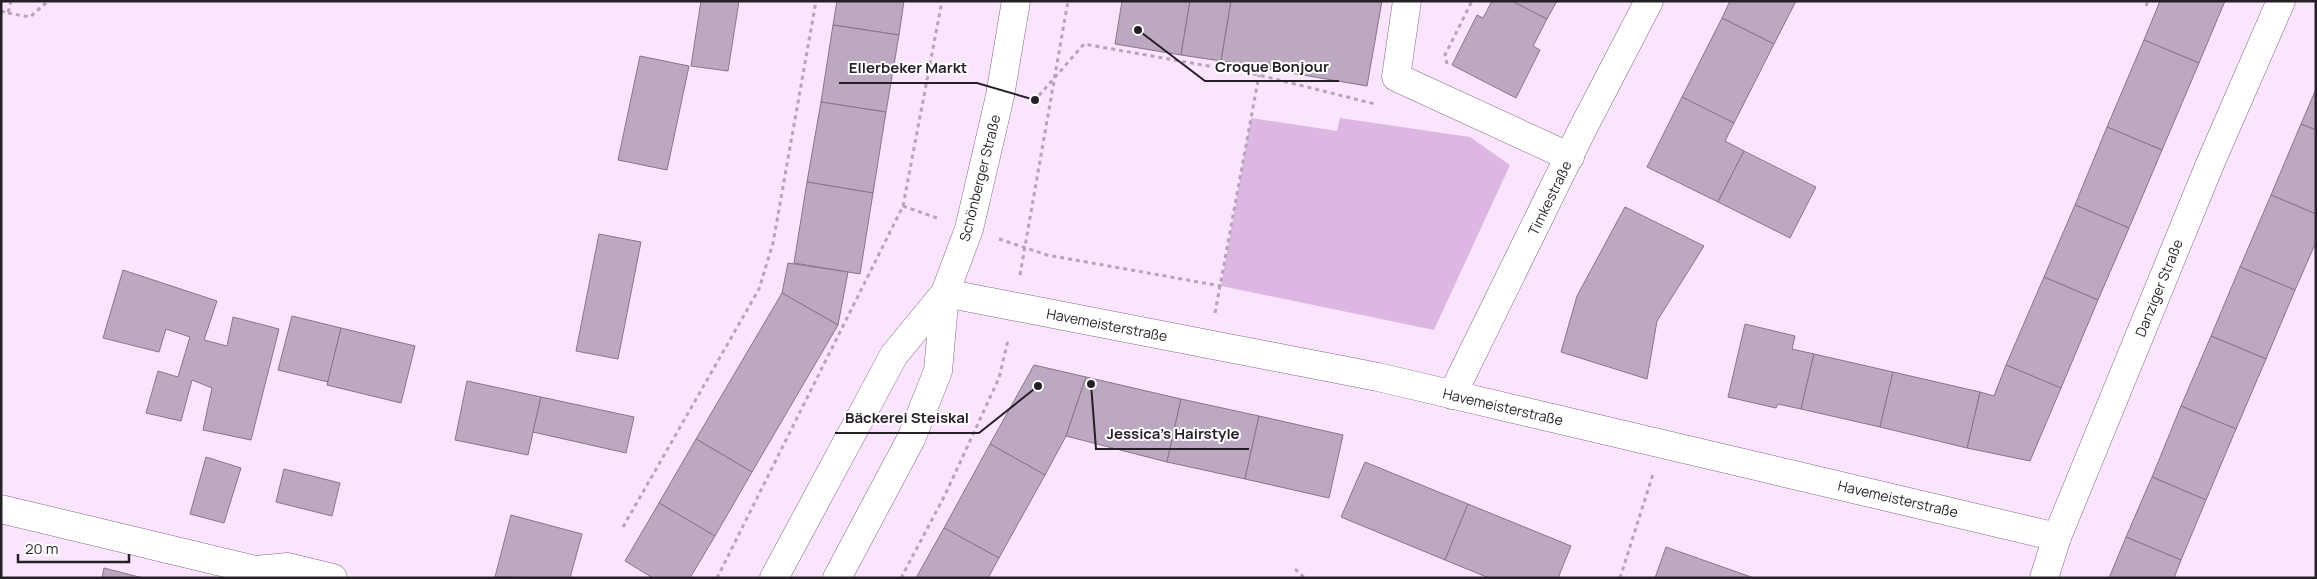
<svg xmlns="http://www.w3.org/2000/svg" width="2317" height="579" viewBox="0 0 2317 579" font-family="Manrope,sans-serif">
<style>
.green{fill:#dcb7e2}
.building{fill:#bda8c1;stroke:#88748b}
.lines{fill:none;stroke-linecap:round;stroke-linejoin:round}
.minor-casing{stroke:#7c697f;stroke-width:29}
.major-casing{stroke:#7c697f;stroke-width:29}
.path{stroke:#b6a4b9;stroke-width:3;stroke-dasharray:4 4;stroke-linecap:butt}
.minor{stroke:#fff;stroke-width:28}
.major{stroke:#fff;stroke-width:28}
.labels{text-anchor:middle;stroke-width:4;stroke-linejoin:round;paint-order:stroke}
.street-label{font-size:14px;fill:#271f28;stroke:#fff}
.leader{fill:none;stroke:#271f28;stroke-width:2}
.callout-dot{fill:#271f28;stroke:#fff;stroke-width:2}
.callout-label{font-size:15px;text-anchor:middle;font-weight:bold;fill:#271f28;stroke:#fff;stroke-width:4;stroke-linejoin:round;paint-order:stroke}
</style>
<rect width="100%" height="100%" fill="#fbe4fe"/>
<path class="green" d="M1251 118 1337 131 1340 118 1470 137 1510 165 1434 330 1221 286Z"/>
<g class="building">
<path d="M701 1H739L728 71 691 66Z"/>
<path d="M837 1H904L899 35 833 25Z"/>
<path d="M1122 1H1190L1181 55 1115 44Z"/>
<path d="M1190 1H1231L1221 61 1181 55Z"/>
<path d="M1231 1H1382L1367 86 1221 61Z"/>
<path d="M1492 1H1512L1547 19 1533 46 1540 50 1516 98 1452 65 1477 15 1483 18Z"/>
<path d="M1512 1H1557L1547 19Z"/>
<path d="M1730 1H1796L1774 44 1722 18Z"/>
<path d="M2160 1H2225L2199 63 2144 40Z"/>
<path d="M1722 18 1774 44 1734 123 1682 97Z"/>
<path d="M833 25 899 35 886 112 821 102Z"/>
<path d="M2144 40 2199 63 2162 150 2107 127Z"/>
<path d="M640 56 689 66 667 170 618 160Z"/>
<path d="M2316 89V130L2301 124Z"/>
<path d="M1682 97 1734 123 1725 141 1744 151 1718 202 1647 167Z"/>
<path d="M821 102 886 112 873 193 807 182Z"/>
<path d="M2301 124 2316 130V214L2271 195Z"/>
<path d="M2107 127 2162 150 2129 228 2075 205Z"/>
<path d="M1744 151 1816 187 1790 238 1718 202Z"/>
<path d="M807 182 873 193 860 274 794 263Z"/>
<path d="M2271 195 2316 214V242L2295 290 2240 267Z"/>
<path d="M2075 205 2129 228 2098 300 2044 277Z"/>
<path d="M1625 207 1704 246 1657 321 1647 379 1561 352 1577 296Z"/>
<path d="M599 234 641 242 618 359 576 351Z"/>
<path d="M788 263 848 272 838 325 782 293Z"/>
<path d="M2240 267 2295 290 2266 359 2211 336Z"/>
<path d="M123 270 217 301 204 340 227 346 233 317 279 329 251 440 203 430 212 388 192 380 181 421 146 413 158 371 178 377 190 337 166 329 159 352 103 338Z"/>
<path d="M2044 277 2098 300 2061 388 2006 365Z"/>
<path d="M782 293 838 325 752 472 696 439Z"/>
<path d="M292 316 341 328 328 382 278 370Z"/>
<path d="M1745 324 1795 336 1792 349 1814 354 1801 409 1778 404 1776 408 1728 397Z"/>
<path d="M341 328 415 346 401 403 327 385Z"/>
<path d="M2211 336 2266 359 2236 429 2181 406Z"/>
<path d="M1814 354 1893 372 1880 427 1801 409Z"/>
<path d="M1034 365 1086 377 1066 436 1045 475 990 444Z"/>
<path d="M2006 365 2061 388 2030 461 1967 448 1980 392 1994 396Z"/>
<path d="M1893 372 1980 392 1967 448 1880 427Z"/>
<path d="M1086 377 1181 399 1167 462 1066 436Z"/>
<path d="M467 381 541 397 528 455 455 440Z"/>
<path d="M541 397 634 417 626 453 533 432Z"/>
<path d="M1181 399 1259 416 1245 479 1167 462Z"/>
<path d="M2181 406 2236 429 2206 500 2152 477Z"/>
<path d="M1259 416 1343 435 1329 498 1245 479Z"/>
<path d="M696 439 752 472 715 536 659 503Z"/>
<path d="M990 444 1045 475 999 558 944 528Z"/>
<path d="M206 457 241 468 224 523 190 514Z"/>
<path d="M1365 462 1468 504 1445 560 1341 517Z"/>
<path d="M284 469 340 483 332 516 276 502Z"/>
<path d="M2152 477 2206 500 2181 560 2126 537Z"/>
<path d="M659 503 715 536 690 578H653L625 561Z"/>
<path d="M1468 504 1571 546 1558 578H1489L1445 560Z"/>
<path d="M511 515 582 534 570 578 495 577Z"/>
<path d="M944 528 999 558 988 578H916Z"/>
<path d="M2126 537 2181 560 2174 578H2109Z"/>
<path d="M1666 547 1754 578H1655Z"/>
<path d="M104 568 143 578H102Z"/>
</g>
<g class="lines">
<g class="minor-casing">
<g id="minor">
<path d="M1407 1 1396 77 1570 157"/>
<path d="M945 293 1378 377 2057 537"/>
<path d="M1452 395 1581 132 1649 1"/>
<path d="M1 509 255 570 288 567 333 578"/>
<path d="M2044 578 2057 537 2210 164 2281 1"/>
</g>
</g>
<g class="major-casing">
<g id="major">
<path d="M774 578 894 355 945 293"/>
<path d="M837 578 911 439 938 371 945 293 969 229 1000 96 1016 1"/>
</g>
</g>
<g class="path">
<path d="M2146 6 2148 1"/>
<path d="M1 11 8 13 11 1"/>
<path d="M8 13 30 17 48 1"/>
<path d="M1447 64 1445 55 1472 1"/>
<path d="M1033 100H1035L1084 44 1259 75 1375 104"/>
<path d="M903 206 937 218"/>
<path d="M999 239 1047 255 1221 286"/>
<path d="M1020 275 1068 1"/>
<path d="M1215 313 1259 75"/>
<path d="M623 527 759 289 773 243 816 1"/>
<path d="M1295 569 1305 578"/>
<path d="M717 578 903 206 942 1"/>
<path d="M901 578 945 495 999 378 1008 340"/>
<path d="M1620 578 1653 474"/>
</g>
<use href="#minor" class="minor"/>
<use href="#major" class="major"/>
</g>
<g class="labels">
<g class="street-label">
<text transform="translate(980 178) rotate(-76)" y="5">Schönberger Straße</text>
<text transform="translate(1550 198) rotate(-64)" y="5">Timkestraße</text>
<text transform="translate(2159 288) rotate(-68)" y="5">Danziger Straße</text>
<text transform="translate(1107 325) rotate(11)" y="5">Havemeisterstraße</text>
<text transform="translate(1503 407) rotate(13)" y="5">Havemeisterstraße</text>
<text transform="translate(1898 499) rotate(13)" y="5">Havemeisterstraße</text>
</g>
</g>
<path class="leader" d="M1138 30L1205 81H1339M1035 100L977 83H839M1038 386L979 433H835M1091 384L1096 449H1249"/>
<g class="callout-dot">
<circle cx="1138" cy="30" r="5"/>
<circle cx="1035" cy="100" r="5"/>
<circle cx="1038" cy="386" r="5"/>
<circle cx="1091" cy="384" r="5"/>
</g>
<g class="callout-label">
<text x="1272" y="72">Croque Bonjour</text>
<text x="908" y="73">Ellerbeker Markt</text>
<text x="907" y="423">Bäckerei Steiskal</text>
<text x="1173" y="439">Jessica's Hairstyle</text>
</g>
<rect width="2317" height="579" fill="none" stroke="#271f28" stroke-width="5"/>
<path d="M18 554v8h111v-8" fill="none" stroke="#271f28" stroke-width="2.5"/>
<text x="25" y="554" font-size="15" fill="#271f28" stroke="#ffffff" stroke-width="4" paint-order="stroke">20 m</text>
</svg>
